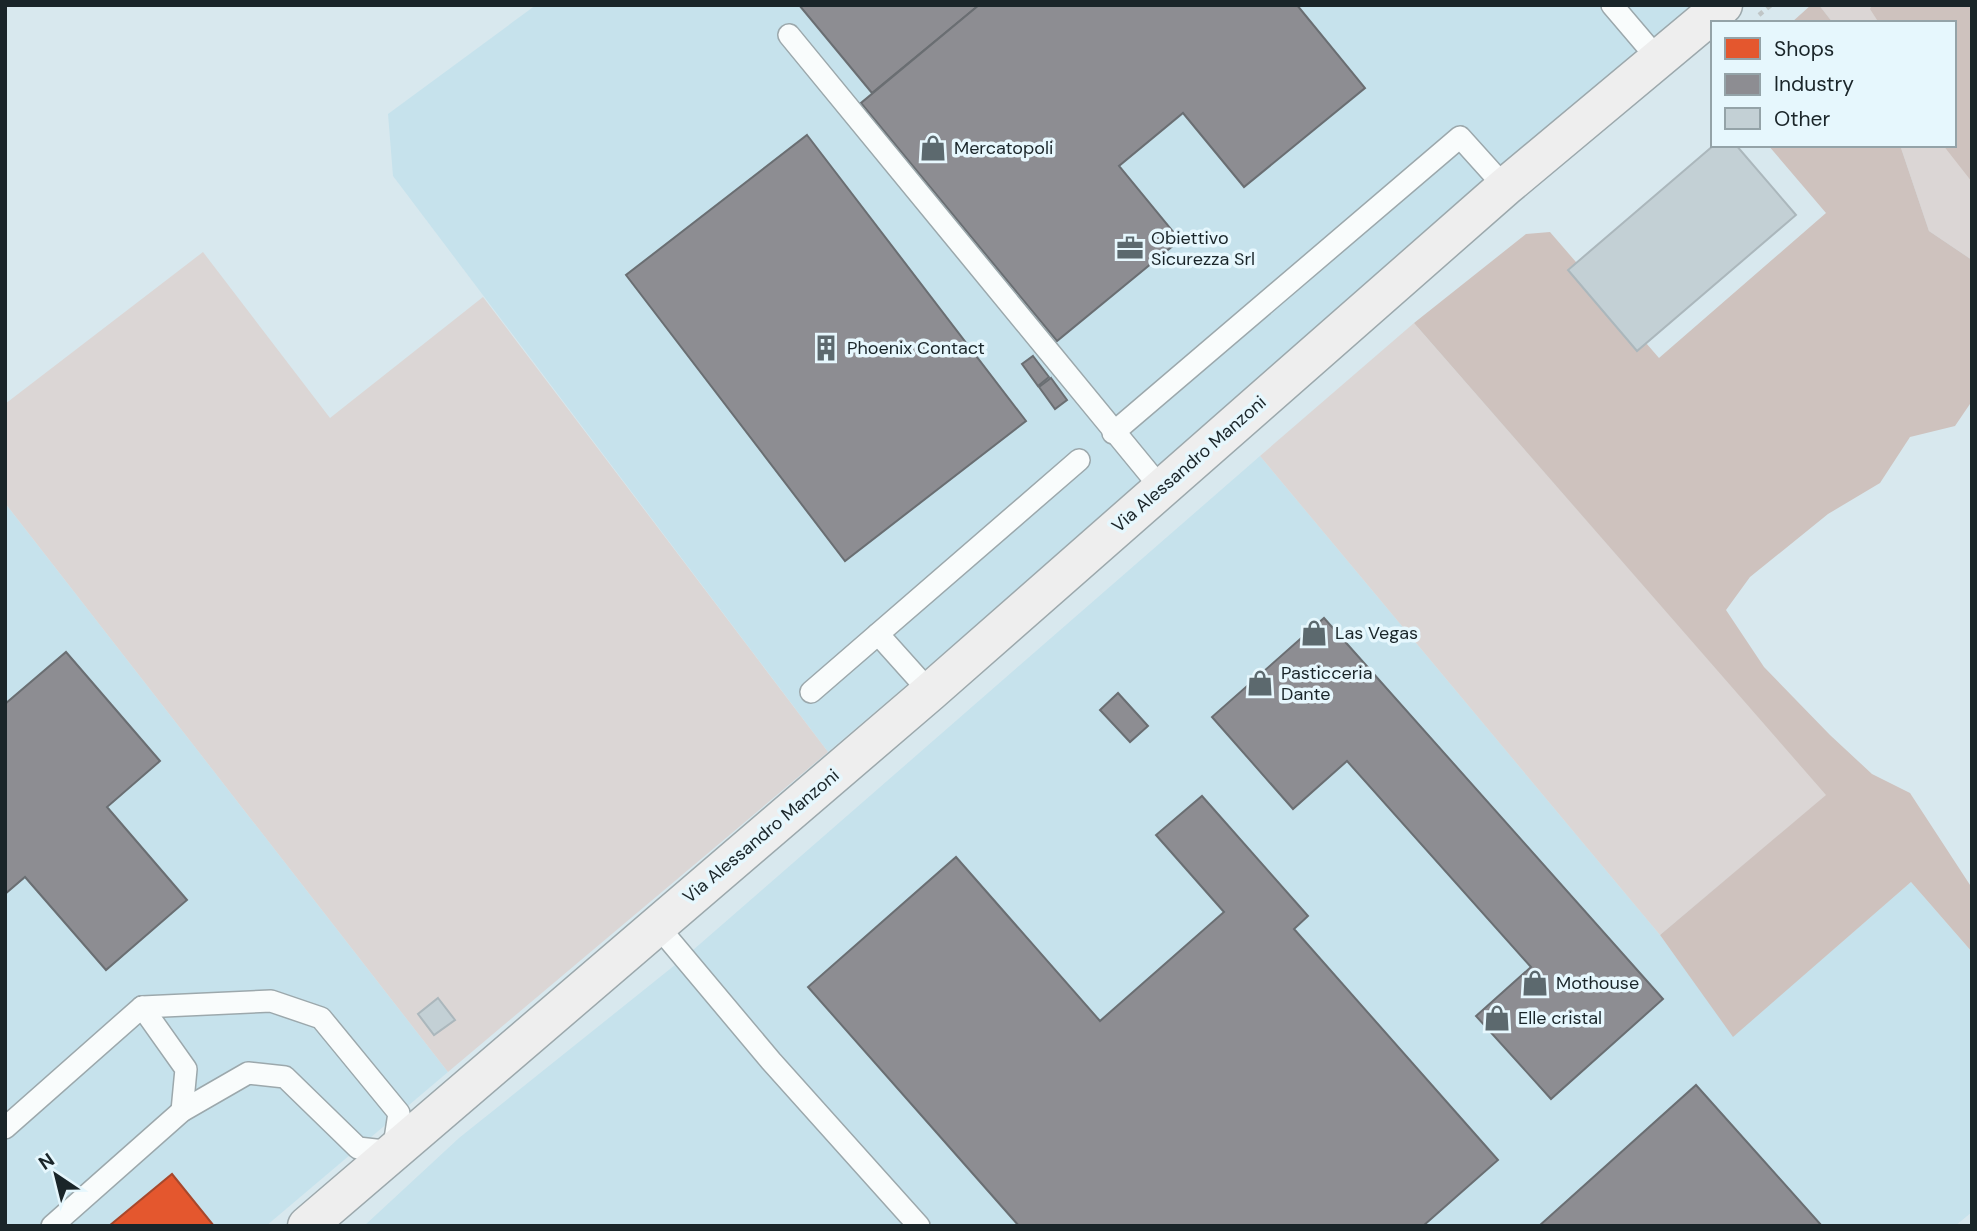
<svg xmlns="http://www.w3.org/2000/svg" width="1977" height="1231" viewBox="0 0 1977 1231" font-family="'DM Sans',sans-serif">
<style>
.built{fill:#c6e2ec}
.green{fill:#dbd6d5}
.forest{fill:#cec2be}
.shops{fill:#e4572e;stroke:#a7482c;stroke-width:2}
.industry{fill:#8d8d92;stroke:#6a6e72;stroke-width:2}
.building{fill:#c3d0d5;stroke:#abb7bc;stroke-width:2}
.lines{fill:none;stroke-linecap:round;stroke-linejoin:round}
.service-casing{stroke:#9ca8ac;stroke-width:24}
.secondary-casing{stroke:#9ca8ac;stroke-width:41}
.path{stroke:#c0c6c7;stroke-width:4.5;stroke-dasharray:5 5;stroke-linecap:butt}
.service{stroke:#f9fcfc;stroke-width:21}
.secondary{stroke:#eee;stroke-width:38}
.labels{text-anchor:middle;stroke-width:7;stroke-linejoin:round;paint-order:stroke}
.poi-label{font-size:18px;fill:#1a2529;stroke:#e6f7fd;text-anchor:start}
.street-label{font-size:18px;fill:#1a2529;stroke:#e6f7fd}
</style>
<rect width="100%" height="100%" fill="#d8e8ee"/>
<g class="built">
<path d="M536 5H1705L828 752 393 176 388 114Z"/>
<path d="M1260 456 1660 935 1733 1036 1911 882 1972 952V1212L1955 1226H364L459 1138 685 957Z"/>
<path d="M5 503 448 1072 266 1226H5Z"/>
</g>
<g class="green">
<path d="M1819 5H1972V260L1929 231 1900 145H1954V23H1833Z"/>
<path d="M203 252 330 418 483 297 828 752 448 1072 5 503V404Z"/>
<path d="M1414 323 1827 795 1660 935 1260 456Z"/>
</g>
<g class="forest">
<path d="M1811 5H1819L1833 23H1791Z"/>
<path d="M1872 5H1972V182L1943 145H1954V23H1879L1870 9Z"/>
<path d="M1768 145H1900L1929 231 1972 260V401L1955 426 1910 437 1880 483 1828 514 1750 577 1726 610 1764 667 1830 735 1872 774 1910 793 1972 888V952L1911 882 1733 1037 1660 935 1826 795 1414 323 1526 234 1550 232 1659 358 1826 213Z"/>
</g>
<path class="shops" d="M172 1174 214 1226H109Z"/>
<g class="industry">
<path d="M799 5H979L872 93Z"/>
<path d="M979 5H1297L1365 88 1244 187 1183 113 1119 166 1180 240 1057 341 861 103Z"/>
<path d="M807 135 1026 421 845 561 626 275Z"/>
<path d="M1033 356 1049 377 1038 386 1022 364Z"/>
<path d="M1051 378 1067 400 1055 409 1039 387Z"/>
<path d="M1324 618 1663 999 1551 1099 1476 1016 1531 967 1347 761 1293 809 1212 717Z"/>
<path d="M66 652 160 761 107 807 187 900 106 970 25 877 5 894V704Z"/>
<path d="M1118 693 1148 726 1130 742 1100 710Z"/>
<path d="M1202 796 1308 916 1294 929 1498 1160 1423 1226H1019L808 987 956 857 1100 1021 1224 912 1156 835Z"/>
<path d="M1696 1085 1822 1226H1539Z"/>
</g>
<g class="building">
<path d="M1714 145H1736L1796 215 1637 351 1568 270Z"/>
<path d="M438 998 455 1020 434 1035 418 1014Z"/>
</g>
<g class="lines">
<g class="service-casing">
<g id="service">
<path d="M1612 5 1658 59"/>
<path d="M789 35 1161 488"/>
<path d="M1113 433 1460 137 1505 187"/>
<path d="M878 634 930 692"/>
<path d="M811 692 1079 460"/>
<path d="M656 924 771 1061 919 1226"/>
<path d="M5 1128 142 1007 186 1069 182 1111"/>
<path d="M52 1226 182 1111 248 1073 285 1077 358 1148 393 1152 399 1113 321 1018 271 1001 142 1007"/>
</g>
</g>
<g class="secondary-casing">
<path id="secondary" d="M307 1226 930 692 1505 187 1723 5"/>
</g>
<path class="path" d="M1759 15 1771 5"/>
<use href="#service" class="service"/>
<use href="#secondary" class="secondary"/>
</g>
<defs>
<g id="shop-bare" transform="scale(2.1)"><path d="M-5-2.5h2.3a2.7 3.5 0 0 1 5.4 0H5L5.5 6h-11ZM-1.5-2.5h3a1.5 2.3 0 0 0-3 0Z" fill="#5c696e" stroke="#e6f7fd" stroke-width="2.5" paint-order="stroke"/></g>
<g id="office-bare" transform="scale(2.1)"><path d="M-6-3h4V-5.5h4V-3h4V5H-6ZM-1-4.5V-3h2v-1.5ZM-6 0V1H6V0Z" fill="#5c696e" stroke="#e6f7fd" stroke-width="2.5" paint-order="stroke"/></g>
<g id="building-bare" transform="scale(2.1)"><path d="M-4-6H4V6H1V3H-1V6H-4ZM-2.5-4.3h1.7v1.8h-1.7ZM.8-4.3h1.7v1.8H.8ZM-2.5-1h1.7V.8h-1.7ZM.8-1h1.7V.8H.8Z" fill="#5c696e" stroke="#e6f7fd" stroke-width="2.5" paint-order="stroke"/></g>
</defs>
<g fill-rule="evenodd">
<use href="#shop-bare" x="933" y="148"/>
<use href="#office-bare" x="1130" y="248"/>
<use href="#building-bare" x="826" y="348"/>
<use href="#shop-bare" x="1314" y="633"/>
<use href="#shop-bare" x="1260" y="683"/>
<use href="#shop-bare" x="1535" y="983"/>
<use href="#shop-bare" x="1497" y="1018"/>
</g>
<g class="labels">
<g class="poi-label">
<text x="954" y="154">Mercatopoli</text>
<text x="1151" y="244">Obiettivo<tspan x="1151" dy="21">Sicurezza Srl</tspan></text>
<text x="847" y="354">Phoenix Contact</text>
<text x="1335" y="639">Las Vegas</text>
<text x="1281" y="679">Pasticceria<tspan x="1281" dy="21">Dante</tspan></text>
<text x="1556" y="989">Mothouse</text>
<text x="1518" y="1024">Elle cristal</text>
</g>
<g class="street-label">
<text transform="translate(1189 464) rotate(-41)" y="6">Via Alessandro Manzoni</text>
<text transform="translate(761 836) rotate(-40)" y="6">Via Alessandro Manzoni</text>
</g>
</g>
<rect width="1977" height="1231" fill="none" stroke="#1a2529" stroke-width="14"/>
<rect x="1711" y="21" width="245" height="126" fill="#e6f7fd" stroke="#94a3a8" stroke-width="2"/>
<rect x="1725" y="38" width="35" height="21" fill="#e4572e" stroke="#94a3a8" stroke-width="2"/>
<text x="1774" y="56" font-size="21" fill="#1a2529">Shops</text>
<rect x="1725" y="74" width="35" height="21" fill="#8d8d92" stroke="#94a3a8" stroke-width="2"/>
<text x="1774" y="91" font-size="21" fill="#1a2529">Industry</text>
<rect x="1725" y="108" width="35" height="21" fill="#c3d0d5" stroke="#94a3a8" stroke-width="2"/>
<text x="1774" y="126" font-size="21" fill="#1a2529">Other</text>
<g transform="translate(56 1175) rotate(325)" stroke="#e6f7fd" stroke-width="5" paint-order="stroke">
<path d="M0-5L12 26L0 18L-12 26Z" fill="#1a2529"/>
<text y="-10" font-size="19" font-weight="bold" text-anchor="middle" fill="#1a2529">N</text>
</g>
</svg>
